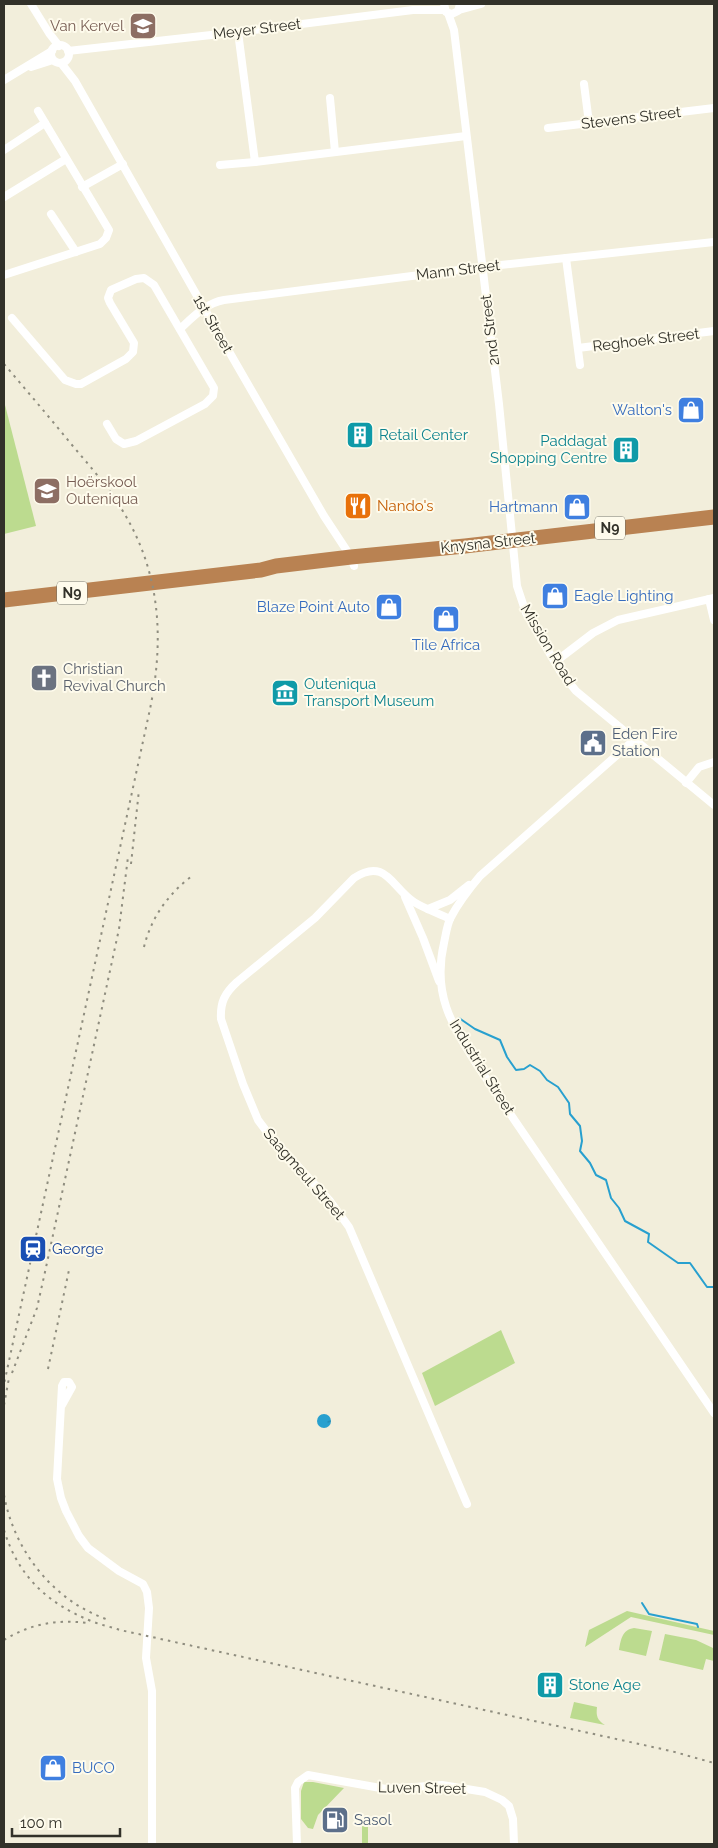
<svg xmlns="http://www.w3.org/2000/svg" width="718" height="1848" viewBox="0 0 718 1848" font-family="Raleway,sans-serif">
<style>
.green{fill:#bcdb8f}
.water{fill:url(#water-ripples)}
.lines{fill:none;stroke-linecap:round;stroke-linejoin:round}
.stream{stroke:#28a0cf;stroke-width:2}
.street{stroke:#fff;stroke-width:8}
.highway{stroke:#b98252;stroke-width:15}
.rail{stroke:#8f8d7f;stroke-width:2;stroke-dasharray:2.5 5;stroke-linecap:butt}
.labels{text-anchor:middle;stroke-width:4;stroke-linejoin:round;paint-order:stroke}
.shield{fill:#fefbec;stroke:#6f6e64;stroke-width:1}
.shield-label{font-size:14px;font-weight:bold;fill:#323129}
.education-label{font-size:15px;fill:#785e54;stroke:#fefbec;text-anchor:end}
.street-label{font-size:15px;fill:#323129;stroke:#fefbec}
.shop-label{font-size:15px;fill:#366cbe;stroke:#fefbec;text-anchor:end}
.culture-label{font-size:15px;fill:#0d838f;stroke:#fefbec;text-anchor:start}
.food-label{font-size:15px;fill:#c56008;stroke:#fefbec;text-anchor:start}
.worship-label{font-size:15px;fill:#5b616d;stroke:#fefbec;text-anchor:start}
.service-label{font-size:15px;fill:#4e5e75;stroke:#fefbec;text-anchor:start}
.transit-label{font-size:15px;fill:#164399;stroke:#fefbec;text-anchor:start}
</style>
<defs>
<pattern id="water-ripples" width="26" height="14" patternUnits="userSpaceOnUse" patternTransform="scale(1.25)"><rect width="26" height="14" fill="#28a0cf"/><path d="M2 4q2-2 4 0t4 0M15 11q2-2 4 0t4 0" fill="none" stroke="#2383a8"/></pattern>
</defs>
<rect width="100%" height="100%" fill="#f2eedb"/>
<g class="green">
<path d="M4 401 36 526 4 534Z"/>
<path d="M501 1330 515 1363 435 1406 422 1373Z"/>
<path d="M627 1611 714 1631V1635L631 1617 585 1647 589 1630Z"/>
<path d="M634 1628 652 1631 646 1656 619 1650C621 1639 622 1630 634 1628Z"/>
<path d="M665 1634 696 1640 713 1648 714 1661 706 1659 703 1670 659 1660Z"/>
<path d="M574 1702 597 1707C596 1716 597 1720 605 1725L570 1718Z"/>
<path d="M304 1782H313L344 1788 318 1815 313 1829 308 1828 301 1819V1791Z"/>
<path d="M368 1816V1844H362V1820Z"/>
</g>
<circle class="water" cx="324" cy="1421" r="7"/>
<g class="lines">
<g class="stream">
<path d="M459 1018 475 1029 500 1040 507 1057 516 1070 524 1069 530 1065 540 1071 547 1080 558 1087 569 1103 570 1114 580 1126 582 1141 580 1151 590 1163 596 1175 606 1180 611 1198 619 1208 625 1221 649 1234 648 1242 678 1263H690L707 1287H714"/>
<path d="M642 1603 649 1614 697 1624 698 1627"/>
</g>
<g class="street">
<path d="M31 4 49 33 59 46"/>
<path d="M444 4 446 12 452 14 458 11 460 4"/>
<path d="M459 10 481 4"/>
<path d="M448 13 454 30 499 404 517 586 526 613 560 671 576 691 714 805"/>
<path d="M238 32 255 162 466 136"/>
<circle cx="60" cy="54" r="9"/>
<path d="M68 51 238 32 413 10H445"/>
<path d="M61 63 75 81 204 308 324 516 351 557 354 566"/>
<path d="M31 67 53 60"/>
<path d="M4 80 52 51"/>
<path d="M584 84 589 123"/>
<path d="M330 98 335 152"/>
<path d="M548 128 714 108"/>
<path d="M4 150 45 123"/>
<path d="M220 165 255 162"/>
<path d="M82 187 123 164"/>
<path d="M4 197 66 159"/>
<path d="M51 214 76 252"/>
<path d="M566 258 580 365"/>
<path d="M4 275 100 244 106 238 109 230 38 111"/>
<path d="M12 318 65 380 76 384H81L126 359 133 352 134 343 110 303 108 298 111 290 136 279 144 278 154 285 214 388 213 396 205 404 136 441 124 444 116 439 107 424"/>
<path d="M180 329C193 317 206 303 224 300L482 267 714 242"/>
<path d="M578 348 714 331"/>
<path d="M709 599 714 620"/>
<path d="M555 662 593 633 618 620 714 598"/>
<path d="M634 740 480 876C469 889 459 902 451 917 447 924 446 934 444 943 432 995 452 1025 479 1068L714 1413"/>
<path d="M686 783 699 767 714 762"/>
<path d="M405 897 423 938 439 981"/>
<path d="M428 909 450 900 469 885"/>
<path d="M450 919C438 913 425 909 414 902 392 888 386 857 354 878L315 918 237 982C225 993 220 1002 221 1019L243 1084 258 1120 270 1136 330 1201 349 1227 467 1504"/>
<path d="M62 1405 72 1387 69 1382H64L62 1386 57 1479 61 1498 66 1511 79 1536 88 1548 119 1571 143 1584 147 1592 149 1608 146 1658 152 1691V1844"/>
<path d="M297 1844 295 1788 298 1782 308 1775 386 1789 442 1785 485 1792 502 1800 509 1806 513 1819 514 1844"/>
</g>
<path class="highway" d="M4 600 261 570 276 566 351 557 465 546 714 517"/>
<g class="rail">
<path d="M4 364C27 391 50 418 72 445 88 464 105 483 119 505 160 568 165 636 150 709L4 1384"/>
<path d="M131 864 139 790"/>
<path d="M144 947C151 918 168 894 192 876"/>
<path d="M48 1369 69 1270"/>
<path d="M12 1373 37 1308 45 1272 119 929 128 857"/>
<path d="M4 1405 9 1378"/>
<path d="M4 1437V1432"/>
<path d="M4 1495C14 1551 54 1602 109 1620"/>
<path d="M4 1530C18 1576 47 1603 91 1621 101 1625 111 1627 120 1630L671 1751 714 1763"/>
<path d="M4 1640C30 1624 57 1619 87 1623"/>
</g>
</g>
<defs>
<g id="school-square" transform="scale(1.4375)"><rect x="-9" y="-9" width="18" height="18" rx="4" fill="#8d6e63" stroke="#fefbec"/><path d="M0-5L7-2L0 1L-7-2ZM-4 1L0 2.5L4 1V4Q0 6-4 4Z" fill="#fff"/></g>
<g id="shop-square" transform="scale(1.4375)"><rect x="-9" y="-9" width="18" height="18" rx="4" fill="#3f7fe0" stroke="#fefbec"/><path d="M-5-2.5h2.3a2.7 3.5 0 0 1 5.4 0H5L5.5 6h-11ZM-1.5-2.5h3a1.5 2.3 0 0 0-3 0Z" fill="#fff"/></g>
<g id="building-square" transform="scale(1.4375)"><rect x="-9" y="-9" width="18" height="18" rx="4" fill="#0f9aa8" stroke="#fefbec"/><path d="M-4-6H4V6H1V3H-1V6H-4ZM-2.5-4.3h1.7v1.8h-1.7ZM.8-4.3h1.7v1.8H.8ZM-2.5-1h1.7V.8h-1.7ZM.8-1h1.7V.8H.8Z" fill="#fff"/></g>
<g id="restaurant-square" transform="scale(1.4375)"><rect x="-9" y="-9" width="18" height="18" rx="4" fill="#e8710a" stroke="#fefbec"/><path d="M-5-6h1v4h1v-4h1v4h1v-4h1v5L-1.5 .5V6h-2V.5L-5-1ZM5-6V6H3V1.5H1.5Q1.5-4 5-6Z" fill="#fff"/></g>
<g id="church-square" transform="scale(1.4375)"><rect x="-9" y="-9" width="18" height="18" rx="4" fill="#6b7280" stroke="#fefbec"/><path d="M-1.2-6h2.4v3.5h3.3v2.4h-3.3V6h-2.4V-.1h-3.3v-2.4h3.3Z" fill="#fff"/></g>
<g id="museum-square" transform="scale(1.4375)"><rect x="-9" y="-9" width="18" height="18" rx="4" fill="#0f9aa8" stroke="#fefbec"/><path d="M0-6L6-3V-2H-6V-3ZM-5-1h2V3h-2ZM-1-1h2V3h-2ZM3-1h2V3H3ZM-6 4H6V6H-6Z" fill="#fff"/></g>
<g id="civic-square" transform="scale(1.4375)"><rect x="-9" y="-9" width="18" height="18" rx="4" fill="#5c6f8a" stroke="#fefbec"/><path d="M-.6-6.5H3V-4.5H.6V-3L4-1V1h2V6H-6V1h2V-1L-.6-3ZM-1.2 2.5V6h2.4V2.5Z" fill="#fff"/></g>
<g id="station-square" transform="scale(1.4375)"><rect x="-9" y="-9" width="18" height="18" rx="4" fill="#1a4fb4" stroke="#fefbec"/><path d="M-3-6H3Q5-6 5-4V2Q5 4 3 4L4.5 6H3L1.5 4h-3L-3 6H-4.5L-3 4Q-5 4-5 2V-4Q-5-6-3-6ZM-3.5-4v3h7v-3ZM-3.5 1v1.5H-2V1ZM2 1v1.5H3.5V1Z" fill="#fff"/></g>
<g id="fuel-square" transform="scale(1.4375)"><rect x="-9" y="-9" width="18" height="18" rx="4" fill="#5c6f8a" stroke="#fefbec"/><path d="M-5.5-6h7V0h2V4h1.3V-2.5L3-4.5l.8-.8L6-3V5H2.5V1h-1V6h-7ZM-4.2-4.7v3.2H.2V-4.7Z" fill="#fff"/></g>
</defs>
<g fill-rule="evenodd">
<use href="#school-square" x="143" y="26"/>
<use href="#shop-square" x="691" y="410"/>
<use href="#building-square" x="360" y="435"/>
<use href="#building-square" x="626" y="450"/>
<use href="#school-square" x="47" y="491"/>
<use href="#restaurant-square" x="358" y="506"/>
<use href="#shop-square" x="577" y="507"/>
<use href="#shop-square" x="555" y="596"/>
<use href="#shop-square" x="389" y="607"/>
<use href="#shop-square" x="446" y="619"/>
<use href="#church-square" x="44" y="678"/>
<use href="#museum-square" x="285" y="693"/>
<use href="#civic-square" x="593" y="743"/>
<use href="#station-square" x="33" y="1249"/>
<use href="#building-square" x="550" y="1685"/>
<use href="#shop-square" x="53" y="1768"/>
<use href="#fuel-square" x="335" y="1820"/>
</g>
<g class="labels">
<g class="shield">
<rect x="595" y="516.5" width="30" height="23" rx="4"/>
<rect x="57" y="581.5" width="30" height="23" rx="4"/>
</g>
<g class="shield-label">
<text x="610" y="533">N9</text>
<text x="72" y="598">N9</text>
</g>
<g class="education-label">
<text x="124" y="31">Van Kervel</text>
<text x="66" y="487" text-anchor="start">Hoërskool<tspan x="66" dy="17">Outeniqua</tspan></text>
</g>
<g class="street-label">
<text transform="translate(257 29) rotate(-7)" y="5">Meyer Street</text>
<text transform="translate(631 118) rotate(-7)" y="5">Stevens Street</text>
<text transform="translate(458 270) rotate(-7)" y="5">Mann Street</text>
<text transform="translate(213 324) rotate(60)" y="5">1st Street</text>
<text transform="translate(490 330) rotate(-97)" y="5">2nd Street</text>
<text transform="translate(646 340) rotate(-7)" y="5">Reghoek Street</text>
<text transform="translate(488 543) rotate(-6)" y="5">Knysna Street</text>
<text transform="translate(548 645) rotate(59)" y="5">Mission Road</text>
<text transform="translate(482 1067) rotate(58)" y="5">Industrial Street</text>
<text transform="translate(304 1174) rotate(49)" y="5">Saagmeul Street</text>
<text transform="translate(422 1788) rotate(1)" y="5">Luven Street</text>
</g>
<g class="shop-label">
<text x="672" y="415">Walton's</text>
<text x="558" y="512">Hartmann</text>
<text x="574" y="601" text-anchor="start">Eagle Lighting</text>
<text x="370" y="612">Blaze Point Auto</text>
<text x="446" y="650" text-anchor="middle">Tile Africa</text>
<text x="72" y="1773" text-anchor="start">BUCO</text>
</g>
<g class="culture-label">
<text x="379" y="440">Retail Center</text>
<text x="607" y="446" text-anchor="end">Paddagat<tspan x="607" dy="17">Shopping Centre</tspan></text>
<text x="304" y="689">Outeniqua<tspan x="304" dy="17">Transport Museum</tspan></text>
<text x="569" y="1690">Stone Age</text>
</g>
<g class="food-label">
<text x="377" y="511">Nando's</text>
</g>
<g class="worship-label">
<text x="63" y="674">Christian<tspan x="63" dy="17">Revival Church</tspan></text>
</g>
<g class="service-label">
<text x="612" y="739">Eden Fire<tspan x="612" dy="17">Station</tspan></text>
<text x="354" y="1825">Sasol</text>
</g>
<g class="transit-label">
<text x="52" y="1254">George</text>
</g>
</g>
<rect width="718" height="1848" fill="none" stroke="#323129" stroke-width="10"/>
<path d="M12 1828v8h108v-8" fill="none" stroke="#323129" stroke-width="2.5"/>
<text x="20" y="1828" font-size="15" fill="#323129" stroke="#fefbec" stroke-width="4" paint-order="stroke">100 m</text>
</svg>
